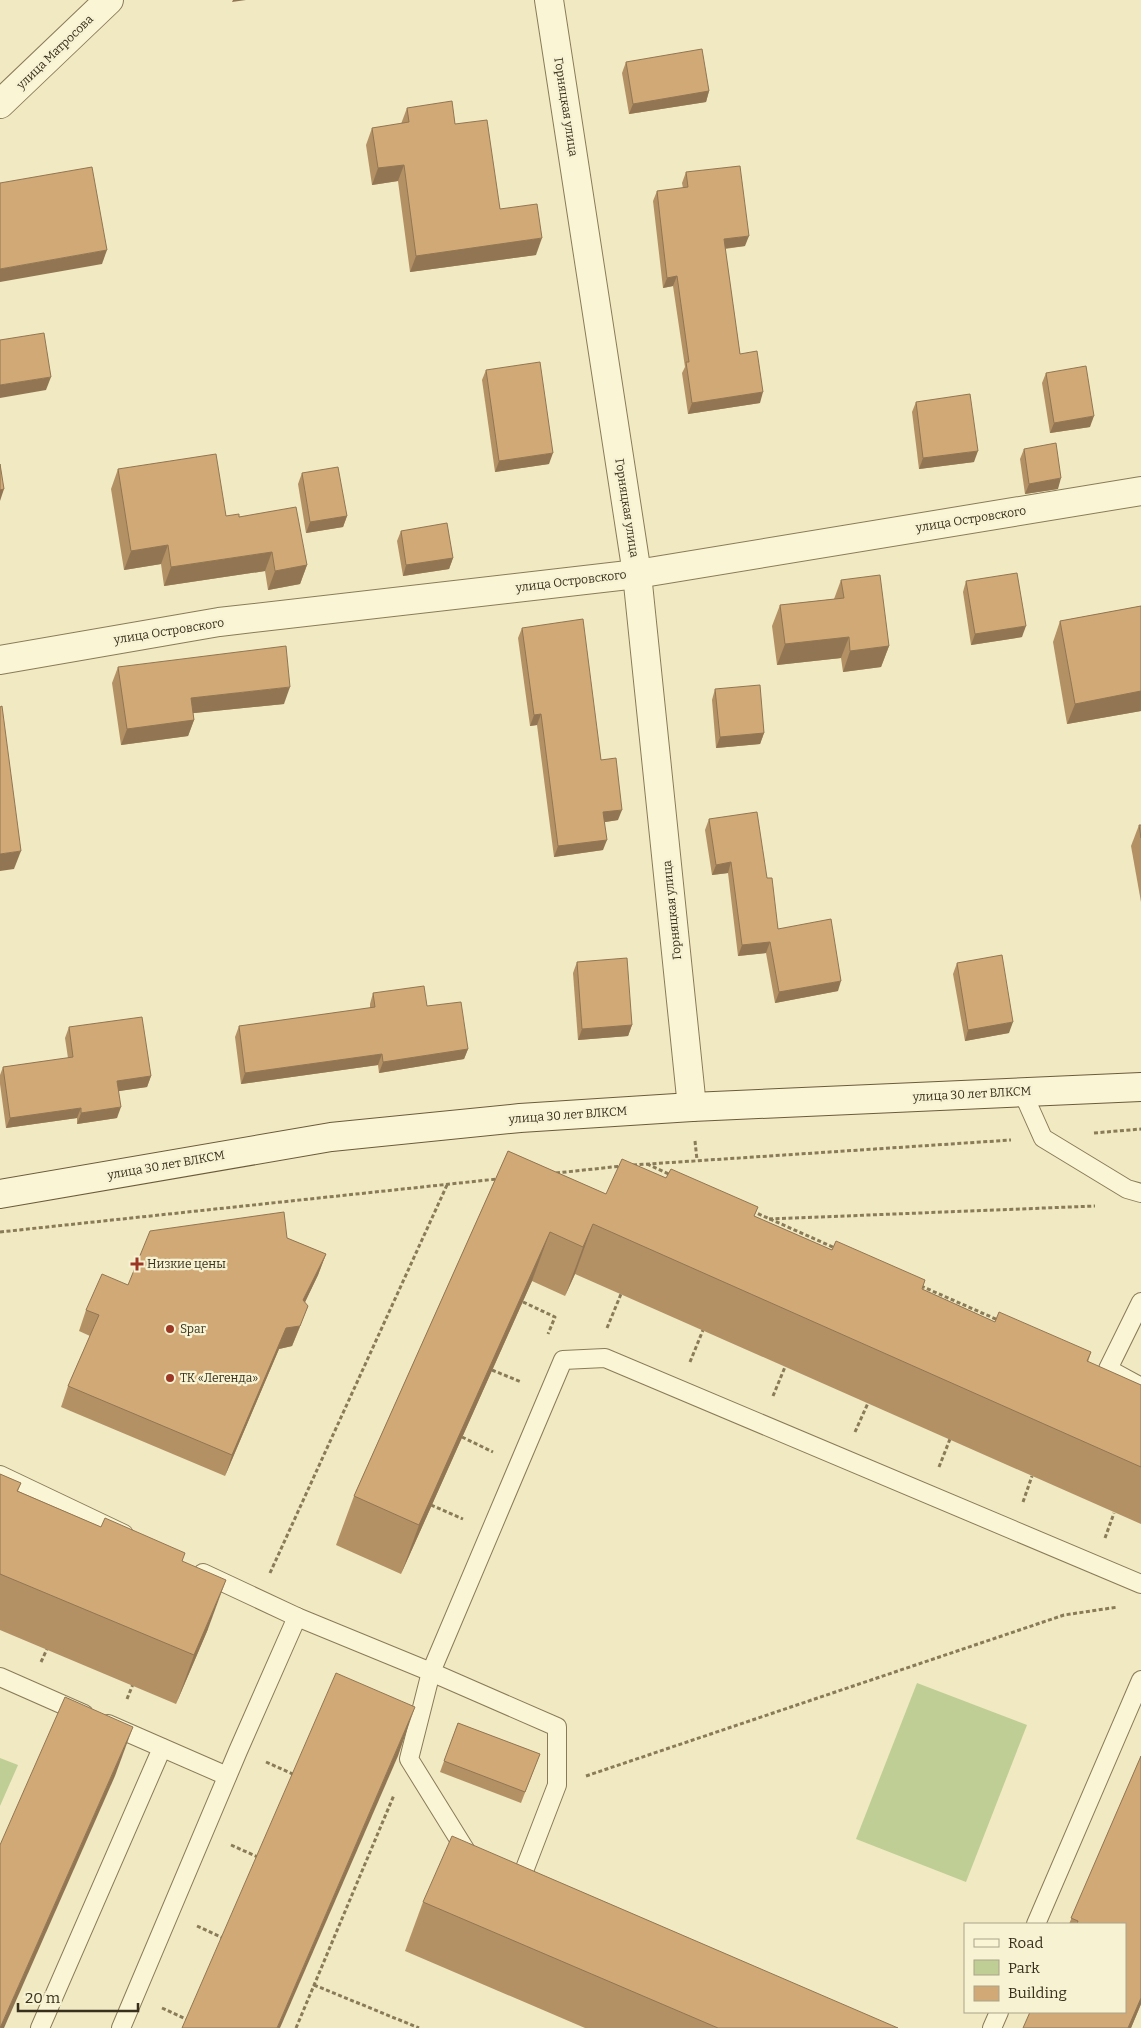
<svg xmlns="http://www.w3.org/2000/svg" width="1141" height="2028" viewBox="0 0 1141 2028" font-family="Bitter,serif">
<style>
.green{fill:#bfce95}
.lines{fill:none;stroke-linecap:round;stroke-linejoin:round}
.service-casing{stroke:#8a7b58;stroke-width:20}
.minor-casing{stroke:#8a7b58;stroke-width:30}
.secondary-casing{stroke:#6c5b3b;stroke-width:30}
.path{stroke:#8a7b58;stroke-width:3;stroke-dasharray:4 2.5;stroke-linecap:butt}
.service{stroke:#faf5d5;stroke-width:18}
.minor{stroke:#faf5d5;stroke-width:28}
.secondary{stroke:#faf5d5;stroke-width:28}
.wall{fill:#b39165}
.shaded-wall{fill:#927653}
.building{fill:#d0a976;stroke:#927653}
.poi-dot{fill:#9c3726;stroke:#f7f2d2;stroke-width:2}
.labels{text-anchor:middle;stroke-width:4.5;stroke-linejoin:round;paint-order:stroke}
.street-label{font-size:12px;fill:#392f1d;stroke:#f7f2d2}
.poi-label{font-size:12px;fill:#392f1d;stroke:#f7f2d2;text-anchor:start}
</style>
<rect width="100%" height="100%" fill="#f0e9c2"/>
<g class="green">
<path d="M917 1683 1027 1725 966 1882 856 1839Z"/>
<path d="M0 1758 18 1765 0 1806Z"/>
</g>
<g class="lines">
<g class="service-casing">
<g id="service">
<path d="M1022 1091 1043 1138 1127 1189 1141 1193"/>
<path d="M1141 1302 1108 1369 1141 1387"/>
<path d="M0 1475 124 1534"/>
<path d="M297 1617 431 1672 563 1360 605 1358 1141 1584"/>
<path d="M0 1677 84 1714"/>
<path d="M108 1724 227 1776"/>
<path d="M471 1859 409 1759 431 1672 557 1727V1785L519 1884"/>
<path d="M1036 1924 1141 1680"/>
<path d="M40 2028 162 1748"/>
<path d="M121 2028 238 1751 297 1617 203 1573"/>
<path d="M992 2028 999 2012"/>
</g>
</g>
<g class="minor-casing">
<g id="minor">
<path d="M549 0 637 574 692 1107"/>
<path d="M0 104 109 0"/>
<path d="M0 660 219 622 637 574 1141 491"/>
</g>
</g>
<g class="secondary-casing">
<path id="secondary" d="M0 1194 331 1137 520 1118 692 1107 1141 1087"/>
</g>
<g class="path">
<path d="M1094 1133 1141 1129"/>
<path d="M695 1141 697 1160"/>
<path d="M647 1164 671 1175"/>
<path d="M633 1165 1011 1140"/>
<path d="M556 1173 622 1166"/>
<path d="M752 1211 835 1248"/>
<path d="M769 1219 1095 1206"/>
<path d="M0 1232 497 1179"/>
<path d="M921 1286 998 1320"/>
<path d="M523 1302 555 1317 548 1334"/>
<path d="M607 1328 621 1294"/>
<path d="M690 1362 703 1330"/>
<path d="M492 1370 521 1382"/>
<path d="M773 1396 785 1367"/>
<path d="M855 1432 868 1403"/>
<path d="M462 1437 493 1452"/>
<path d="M939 1467 950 1439"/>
<path d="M1023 1502 1032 1476"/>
<path d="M431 1505 463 1519"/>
<path d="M1105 1538 1114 1513"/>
<path d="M270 1573 447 1185"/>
<path d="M41 1662 48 1647"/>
<path d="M127 1699 133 1684"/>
<path d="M266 1762 295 1775"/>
<path d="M586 1776 1064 1615 1118 1607"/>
<path d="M231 1845 260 1858"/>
<path d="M197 1926 223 1938"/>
<path d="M314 1985 419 2028"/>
<path d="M162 2008 188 2020"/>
<path d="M296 2028 394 1795"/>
</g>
<use href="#service" class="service"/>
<use href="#minor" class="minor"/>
<use href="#secondary" class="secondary"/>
</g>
<g class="wall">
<path d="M626 62 709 91 706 102 629 114 622 73Z"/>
<path d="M407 108 455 124 500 209 536 255 410 272 398 181 372 185 366 145 372 128 401 124Z"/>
<path d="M686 172 745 246 725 249 740 354 760 403 688 414 682 373 685 367 673 286 663 288 653 201 657 191 683 188 682 183Z"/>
<path d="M486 370 549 464 495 472 482 380Z"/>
<path d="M1046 373 1090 427 1050 433 1042 383Z"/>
<path d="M916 402 974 462 919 469 912 412Z"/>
<path d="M1024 449 1058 489 1025 494 1020 459Z"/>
<path d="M118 469 226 516 239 517 307 565 300 584 268 590 265 571 164 586 161 564 124 570 111 489Z"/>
<path d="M302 473 347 516 343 527 306 533 298 484Z"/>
<path d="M401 531 453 558 449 569 403 576 397 541Z"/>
<path d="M841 580 889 646 881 667 843 672 841 658 777 665 772 626 780 605 834 599Z"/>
<path d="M966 581 1022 637 971 645 963 592Z"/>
<path d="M1141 606V711L1067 724 1053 642 1060 621Z"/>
<path d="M522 628 601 760 618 820 605 822 603 850 554 857 537 725 530 726 518 638Z"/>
<path d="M118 667 284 704 193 713 194 720 188 736 121 745 112 683Z"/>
<path d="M715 689 764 733 760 744 716 748 712 700Z"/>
<path d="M709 819 767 878 778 929 838 991 775 1003 766 953 738 956 728 873 712 875 705 830Z"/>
<path d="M1139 825H1141V902L1131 846Z"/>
<path d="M577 962 632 1025 628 1036 578 1040 573 973Z"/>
<path d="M957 963 1009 1033 965 1041 953 974Z"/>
<path d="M373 993 427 1006 468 1049 464 1059 379 1073 378 1065 241 1084 235 1037 239 1026 370 1008V1004Z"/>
<path d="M69 1027 151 1076 147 1087 118 1091 117 1118 77 1124V1118L6 1128 0 1084V1075L3 1067 68 1058 65 1038Z"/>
<path d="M508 1151 606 1194 666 1178 758 1207 754 1216 832 1250 925 1280 922 1289 995 1322 1091 1352 1088 1362 1141 1385V1524L575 1274 565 1296 532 1281 401 1574 336 1545 354 1496Z"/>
<path d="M287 1238 326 1254 318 1275 305 1302 300 1327 292 1346 279 1349 225 1476 61 1407 68 1386 90 1336 79 1331 86 1310 128 1285Z"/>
<path d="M0 1474 21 1483 18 1491 101 1527 182 1561 208 1629 176 1704 0 1630Z"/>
<path d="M458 1723 540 1754 521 1803 440 1772Z"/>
<path d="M1141 1756V2004L1131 2028H1023L1125 1924H1069Z"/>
<path d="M423 1902 898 2028H585L405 1951Z"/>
</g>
<g class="shaded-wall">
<path d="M233 0H246L232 2Z"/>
<path d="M709 91 706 102 629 114 633 104Z"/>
<path d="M404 165 398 181 372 185 378 168Z"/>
<path d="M749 236 745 246 720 249 724 239Z"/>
<path d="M542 238 536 255 410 272 416 256Z"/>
<path d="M107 250 102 264 0 282V269Z"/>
<path d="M677 276 673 286 663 288 667 278Z"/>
<path d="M51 377 46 390 0 398V385Z"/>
<path d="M763 392 760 403 688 414 692 403Z"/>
<path d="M1094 416 1090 427 1050 433 1054 423Z"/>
<path d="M978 451 974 462 919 469 923 458Z"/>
<path d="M553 453 549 464 495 472 499 461Z"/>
<path d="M1061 478 1058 489 1025 494 1029 484Z"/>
<path d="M4 489 0 501V490Z"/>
<path d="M347 516 343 527 306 533 310 522Z"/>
<path d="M168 545 161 564 124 570 131 551Z"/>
<path d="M272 552 265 571 164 586 171 567Z"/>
<path d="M453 558 449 569 403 576 406 565Z"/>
<path d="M307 565 300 584 268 590 275 571Z"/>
<path d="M1026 626 1022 637 971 645 975 634Z"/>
<path d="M849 637 841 658 777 665 785 644Z"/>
<path d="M889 646 881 667 843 672 850 651Z"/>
<path d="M290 687 284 704 185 714 191 698Z"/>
<path d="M1141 691V711L1067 724 1075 704Z"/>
<path d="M541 714 537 725 530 726 534 715Z"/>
<path d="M194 720 188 736 121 745 127 729Z"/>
<path d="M764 733 760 744 716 748 720 737Z"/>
<path d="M622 810 618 820 599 823 603 812Z"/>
<path d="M607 840 603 850 554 857 558 846Z"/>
<path d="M21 851 14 869 0 871V854Z"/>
<path d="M731 862 728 873 712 875 716 865Z"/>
<path d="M770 942 766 953 738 956 742 945Z"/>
<path d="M841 981 838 991 775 1003 779 992Z"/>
<path d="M1013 1022 1009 1033 965 1041 968 1030Z"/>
<path d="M632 1025 628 1036 578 1040 582 1029Z"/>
<path d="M468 1049 464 1059 379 1073 383 1062Z"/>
<path d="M382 1054 378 1065 241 1084 245 1073Z"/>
<path d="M151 1076 147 1087 113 1092 117 1081Z"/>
<path d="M121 1107 117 1118 77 1124 81 1113Z"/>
<path d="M81 1108 77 1118 6 1128 10 1118Z"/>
<path d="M593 1224 575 1274 565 1296 583 1247Z"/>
<path d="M550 1232 532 1281 401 1574 419 1525Z"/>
<path d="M326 1254 318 1275 296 1321 303 1300Z"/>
<path d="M308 1306 292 1346 279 1349 225 1476 232 1455 286 1328Z"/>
<path d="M226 1580 208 1629 176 1704 194 1655Z"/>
<path d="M415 1707 398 1756 280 2028H277Z"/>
<path d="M133 1727 115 1776 4 2028H0Z"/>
<path d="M1141 1998V2004L1131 2028H1128Z"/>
</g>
<g class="building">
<path d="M702 49 709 91 633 104 626 62Z"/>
<path d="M452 101 455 124 487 120 500 209 537 204 542 238 416 256 404 165 378 168 372 128 409 122 407 108Z"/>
<path d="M740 166 749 236 724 239 740 354 757 351 763 392 692 403 686 362H689L677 276 667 278 657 191 688 187 686 172Z"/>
<path d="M92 167 107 250 0 269V183Z"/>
<path d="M44 333 51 377 0 385V340Z"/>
<path d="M540 362 553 453 499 461 486 370Z"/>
<path d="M1086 366 1094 416 1054 423 1046 373Z"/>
<path d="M970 394 978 451 923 458 916 402Z"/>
<path d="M1056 443 1061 478 1029 484 1024 449Z"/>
<path d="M216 454 226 516 239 514V517L296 507 307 565 275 571 272 552 171 567 168 545 131 551 118 469Z"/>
<path d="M0 464 4 489 0 490Z"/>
<path d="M338 467 347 516 310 522 302 473Z"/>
<path d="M447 523 453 558 406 565 401 531Z"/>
<path d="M1017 573 1026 626 975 634 966 581Z"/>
<path d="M880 575 889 646 850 651 849 637 785 644 780 605 844 598 841 580Z"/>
<path d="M1141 606V691L1075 704 1060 621Z"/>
<path d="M583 619 601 760 616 758 622 810 603 812 607 840 558 846 541 714 534 715 522 628Z"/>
<path d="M286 646 290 687 191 698 194 720 127 729 118 667Z"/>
<path d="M760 685 764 733 720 737 715 689Z"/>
<path d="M2 706 21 851 0 854V707Z"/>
<path d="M757 812 767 878H772L778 929 831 919 841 981 779 992 770 942 742 945 731 862 716 865 709 819Z"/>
<path d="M1139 825H1141V838Z"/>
<path d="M1002 955 1013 1022 968 1030 957 963Z"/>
<path d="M627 958 632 1025 582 1029 577 962Z"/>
<path d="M424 986 427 1006 461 1002 468 1049 383 1062 382 1054 245 1073 239 1026 375 1007 373 993Z"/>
<path d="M142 1017 151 1076 117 1081 121 1107 81 1113V1108L10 1118 3 1067 73 1057 69 1027Z"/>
<path d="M508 1151 606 1194 622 1159 666 1178 671 1169 758 1207 754 1216 832 1250 836 1241 925 1280 922 1289 995 1322 999 1312 1091 1352 1087 1361 1141 1385V1467L593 1224 583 1247 550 1232 419 1525 354 1496Z"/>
<path d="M284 1212 287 1238 326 1254 303 1300 308 1306 300 1326 286 1328 232 1455 68 1386 99 1315 86 1310 102 1274 128 1285 150 1231Z"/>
<path d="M0 1474 21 1483 17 1491 101 1527 105 1518 185 1553 182 1561 226 1580 194 1655 0 1574Z"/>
<path d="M336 1673 415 1707 277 2028H182Z"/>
<path d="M65 1697 133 1727 0 2028V1845Z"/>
<path d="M458 1723 540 1754 525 1792 444 1761Z"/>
<path d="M1141 1756V1998L1128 2028H1023L1030 2012H1125V1924H1077L1078 1921 1071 1918Z"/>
<path d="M452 1836 898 2028H718L423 1902Z"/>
</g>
<g class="poi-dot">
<path d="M134.5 1256.5h5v5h5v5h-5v5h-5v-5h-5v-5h5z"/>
<circle cx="170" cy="1329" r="5"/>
<circle cx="170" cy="1378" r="5"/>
</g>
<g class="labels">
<g class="street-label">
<text transform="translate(55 52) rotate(-44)" y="4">улица Матросова</text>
<text transform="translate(566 107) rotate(81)" y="4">Горняцкая улица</text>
<text transform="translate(627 508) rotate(81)" y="4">Горняцкая улица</text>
<text transform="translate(971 519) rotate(-9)" y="4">улица Островского</text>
<text transform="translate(571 581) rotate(-7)" y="4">улица Островского</text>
<text transform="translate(169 631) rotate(-9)" y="4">улица Островского</text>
<text transform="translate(672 910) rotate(-96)" y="4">Горняцкая улица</text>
<text transform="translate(972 1094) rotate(-3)" y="4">улица 30 лет ВЛКСМ</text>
<text transform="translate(568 1115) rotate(-4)" y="4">улица 30 лет ВЛКСМ</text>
<text transform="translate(166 1165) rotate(-10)" y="4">улица 30 лет ВЛКСМ</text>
</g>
<g class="poi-label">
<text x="147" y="1268">Низкие цены</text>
<text x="180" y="1333">Spar</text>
<text x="180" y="1382">ТК «Легенда»</text>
</g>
</g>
<rect x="964" y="1923" width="162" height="90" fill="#f7f2d2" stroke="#aba48a"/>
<rect x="974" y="1939" width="25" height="8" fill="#faf5d5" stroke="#aba48a"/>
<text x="1008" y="1948" font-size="15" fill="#392f1d">Road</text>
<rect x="974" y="1960" width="25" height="15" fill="#bfce95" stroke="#aba48a"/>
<text x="1008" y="1973" font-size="15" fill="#392f1d">Park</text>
<rect x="974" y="1986" width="25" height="15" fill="#d0a976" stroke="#aba48a"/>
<text x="1008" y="1998" font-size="15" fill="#392f1d">Building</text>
<path d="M18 2003v8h120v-8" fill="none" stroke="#392f1d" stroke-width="2.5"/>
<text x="25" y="2003" font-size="15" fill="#392f1d" stroke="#f7f2d2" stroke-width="4" paint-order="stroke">20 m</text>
</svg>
